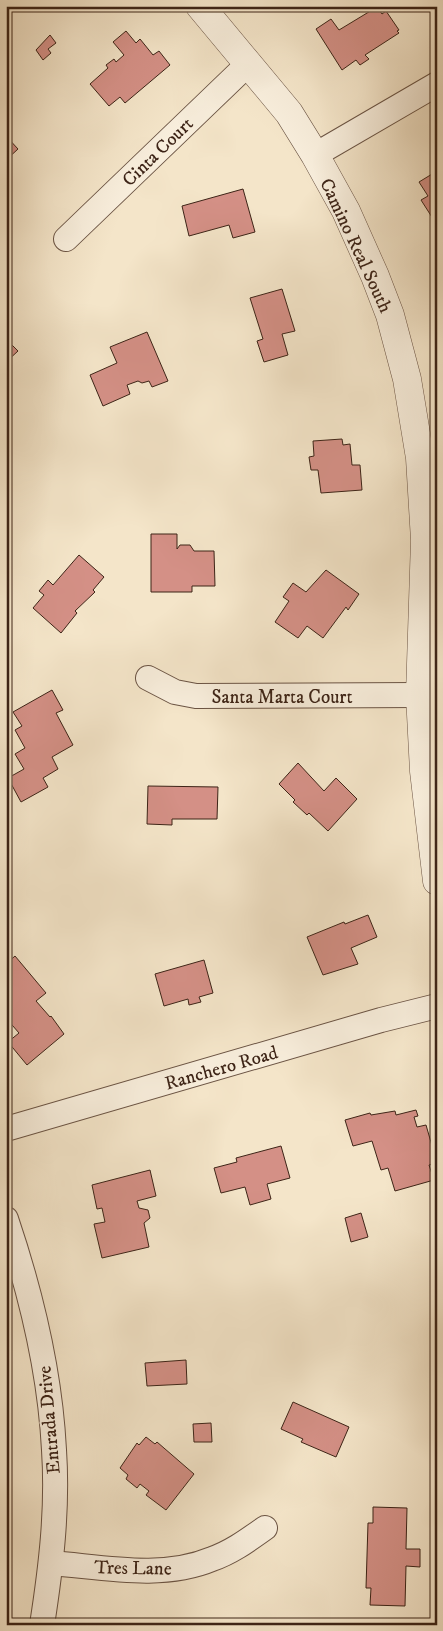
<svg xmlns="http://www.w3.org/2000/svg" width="443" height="1631" viewBox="0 0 443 1631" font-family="'IM FELL DW Pica',serif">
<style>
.building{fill:#d49086;stroke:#3d2417}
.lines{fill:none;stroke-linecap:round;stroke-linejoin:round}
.minor-casing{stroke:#6b5444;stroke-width:26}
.tertiary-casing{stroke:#6b5444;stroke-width:29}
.minor{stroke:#f8eedc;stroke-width:24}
.tertiary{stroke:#f8eedc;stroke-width:28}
.labels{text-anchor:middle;stroke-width:4;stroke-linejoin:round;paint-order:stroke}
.street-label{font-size:19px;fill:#3d2417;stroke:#f8eedc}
</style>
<rect width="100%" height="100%" fill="#f4e5c9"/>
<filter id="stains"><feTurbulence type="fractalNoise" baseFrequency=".004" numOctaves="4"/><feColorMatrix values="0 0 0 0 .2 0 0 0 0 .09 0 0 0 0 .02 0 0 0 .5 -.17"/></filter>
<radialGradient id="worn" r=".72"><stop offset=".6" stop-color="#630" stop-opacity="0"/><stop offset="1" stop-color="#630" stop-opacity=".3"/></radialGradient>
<g class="building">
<path d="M377 7 382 14 386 11 399 30 397 31 399 33 365 55 369 59 360 65 356 60 342 70 316 29 331 19 339 30Z"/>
<path d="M126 31 136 43 140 39 153 55 159 51 170 65 125 103 120 97 109 106 90 84 108 68 106 65 114 59 116 62 124 55 113 42Z"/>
<path d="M50 35 56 43 48 49 51 53 43 60 36 50Z"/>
<path d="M6 136 18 149 6 160Z"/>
<path d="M437 171V225L421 200 428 196 419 182Z"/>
<path d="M243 189 255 232 233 238 229 225 189 236 182 206Z"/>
<path d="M282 289 295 331 282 334 288 355 264 362 257 341 263 339 250 298Z"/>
<path d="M147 332 168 381 152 387 149 381 142 383 138 381 127 385 130 394 103 406 90 375 117 363 110 347Z"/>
<path d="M6 339 18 351 6 362Z"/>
<path d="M342 439 343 445 350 444 352 465H360L362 490 321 493 318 470H311L309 457 314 456 313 441Z"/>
<path d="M151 534H177V549L180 545H190L194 551H214L215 586H192V592H151Z"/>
<path d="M79 555 104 577 93 590 95 592 75 611 77 613 61 633 33 608 44 595 39 591 48 580 53 585Z"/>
<path d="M326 570 359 594 348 610 346 607 323 638 307 626 298 638 275 622 289 601 283 597 293 583 306 592Z"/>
<path d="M52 690 63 710 56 713 73 745 52 757 58 769 43 778 48 787 21 802 8 778 24 769 15 754 25 748 15 730 22 726 13 712Z"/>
<path d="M298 763 324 791 336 778 357 799 328 831 309 813 307 815 293 802 295 800 279 784Z"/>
<path d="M148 786 218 787 217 819H172V825L147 824Z"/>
<path d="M368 915 377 937 351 948 358 964 323 975 307 937 344 922 345 924Z"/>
<path d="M15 956 46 993 36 1001 50 1017 51 1016 64 1034 27 1065 8 1042 19 1033 6 1018V964Z"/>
<path d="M204 960 213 993 199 997 201 1002 189 1005 188 999 164 1006 155 974Z"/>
<path d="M416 1110 418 1116 414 1117 417 1127 426 1125 437 1163 429 1165 434 1180 395 1191 388 1168 381 1170 372 1141 353 1146 345 1120 370 1113 371 1115 395 1111 396 1115Z"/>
<path d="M281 1146 290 1178 267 1184 271 1199 250 1205 245 1187 221 1193 214 1168 237 1162 236 1158Z"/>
<path d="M150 1170 156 1196 137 1201 139 1208 148 1210 150 1218 144 1223 149 1247 102 1258 94 1224 105 1222 102 1208 97 1209 92 1185Z"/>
<path d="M361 1213 368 1237 351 1242 345 1218Z"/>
<path d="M186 1360 187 1384 147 1386 145 1363Z"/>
<path d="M293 1402 349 1427 336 1457 301 1442 303 1439 281 1429Z"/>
<path d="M211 1423 212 1442H194L193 1424Z"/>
<path d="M146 1437 155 1444 157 1442 194 1474 166 1510 146 1495 149 1491 140 1484 137 1488 126 1479 128 1475 120 1468 137 1443 139 1445Z"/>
<path d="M373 1507 407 1508 406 1549H420V1567L406 1566 405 1606 370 1605 371 1588H366L368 1523H373Z"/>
</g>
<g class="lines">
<g class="minor-casing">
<g id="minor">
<path d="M315 155 437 84"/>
<path d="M66 239 248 64"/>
<path d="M148 678 175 692 196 696 420 695"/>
<path d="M6 1129 381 1020 437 1006"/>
<path d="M6 1219C31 1293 50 1371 54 1450 58 1509 51 1567 42 1625"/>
<path d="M51 1563C103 1567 162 1580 212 1559 232 1552 248 1540 265 1528"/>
</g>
</g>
<g class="tertiary-casing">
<path id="tertiary" d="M200 6 289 113 315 155 346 211 375 276 390 315 407 379 420 458 425 540 420 695 424 771 437 881"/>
</g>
<use href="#minor" class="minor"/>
<use href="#tertiary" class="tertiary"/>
</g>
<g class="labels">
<g class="street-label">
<text transform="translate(157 151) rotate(-44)" y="7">Cinta Court</text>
<text transform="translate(357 245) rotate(65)" y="7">Camino Real South</text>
<text x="282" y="703">Santa Marta Court</text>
<text transform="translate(221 1067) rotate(-16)" y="7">Ranchero Road</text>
<text transform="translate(48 1420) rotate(-95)" y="7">Entrada Drive</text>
<text transform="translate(133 1567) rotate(1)" y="7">Tres Lane</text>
</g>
</g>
<rect width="443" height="1631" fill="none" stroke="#f4e5c9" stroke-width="25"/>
<rect x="8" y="8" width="428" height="1616" fill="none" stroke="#3d2417" stroke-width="2.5"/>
<rect x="12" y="12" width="418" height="1606" fill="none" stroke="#3d2417"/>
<rect width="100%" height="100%" filter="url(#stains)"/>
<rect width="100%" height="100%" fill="url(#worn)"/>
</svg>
